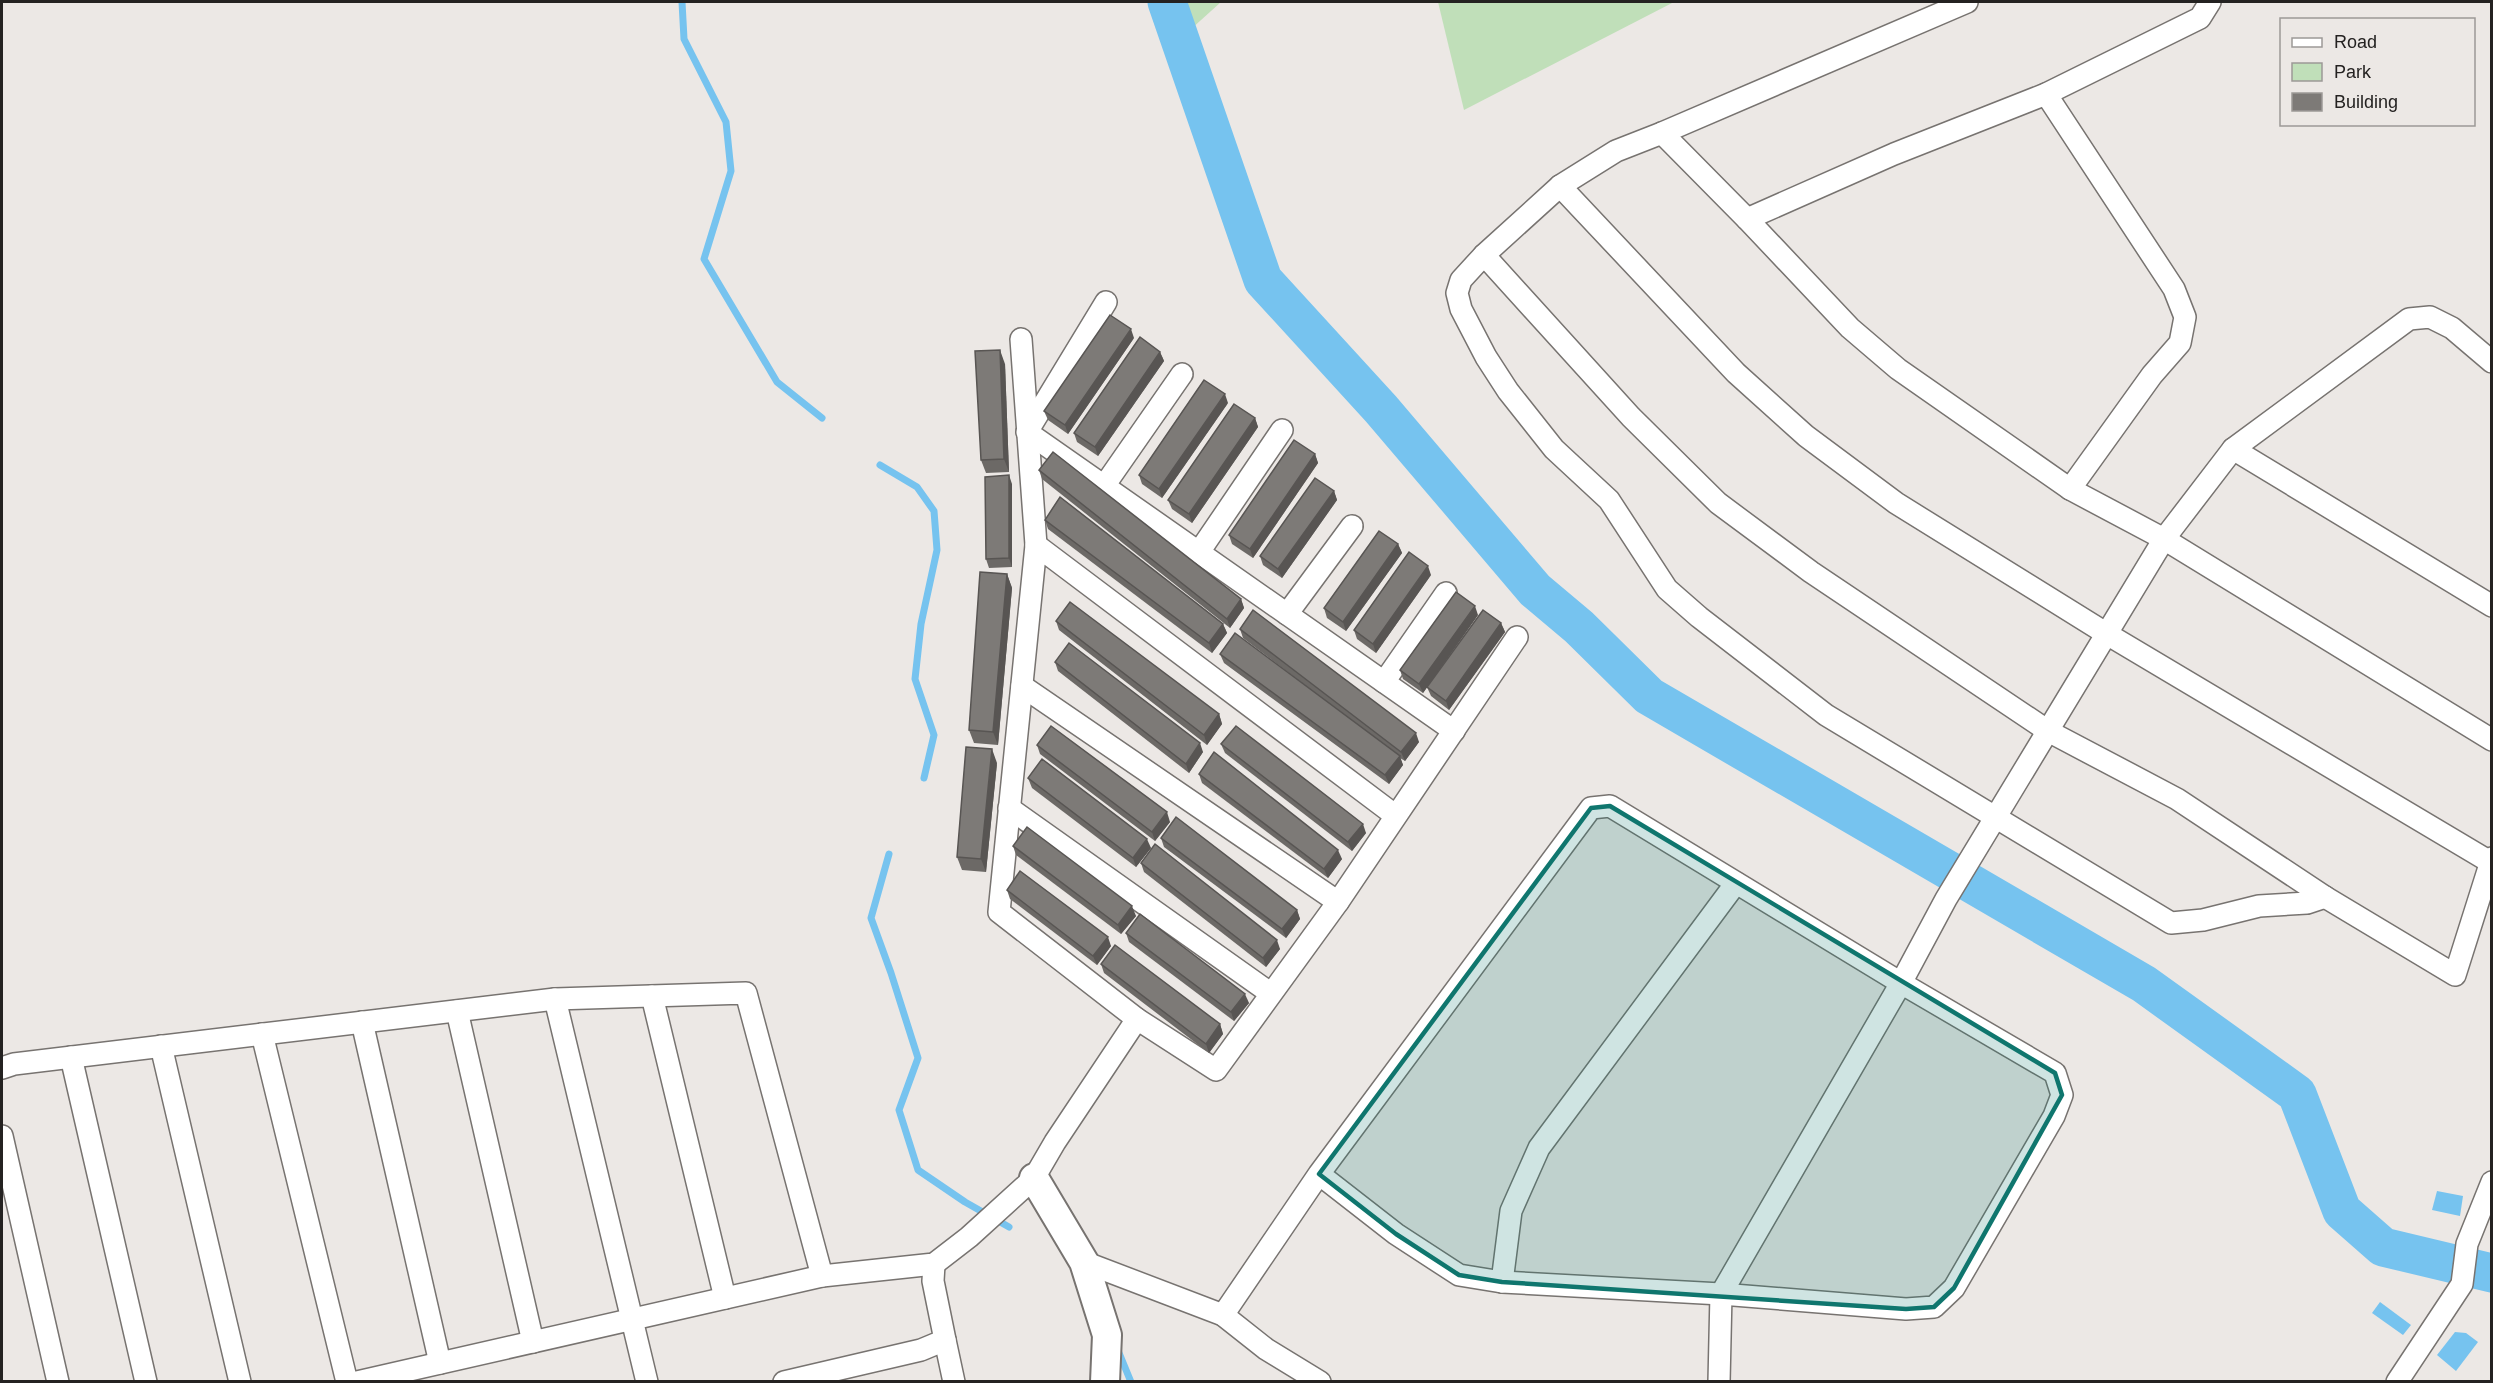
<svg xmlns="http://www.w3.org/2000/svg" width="2493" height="1383" viewBox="0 0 2493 1383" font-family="Arial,sans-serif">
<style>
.green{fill:#c0dfb9}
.water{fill:#76c3ef}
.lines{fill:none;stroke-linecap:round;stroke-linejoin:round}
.stream{stroke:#76c3ef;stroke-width:7}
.river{stroke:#76c3ef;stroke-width:39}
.minor-casing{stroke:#777370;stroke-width:24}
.secondary-casing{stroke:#777370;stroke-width:32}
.minor{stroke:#fff;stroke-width:21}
.secondary{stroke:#fff;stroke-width:28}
.wall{fill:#6c6966}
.shaded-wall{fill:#585553}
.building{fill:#7d7a77;stroke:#585553;stroke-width:1.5}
.marked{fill:#0f766e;fill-opacity:0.2;stroke:#0f766e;stroke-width:4.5;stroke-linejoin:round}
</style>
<rect width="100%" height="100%" fill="#ece8e5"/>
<g class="green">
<path d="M1167 2H1221L1180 39Z"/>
<path d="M1438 2H1674L1464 110Z"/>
</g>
<g class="water">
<path d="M2437 1191 2463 1196 2460 1216 2432 1210Z"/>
<path d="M2380 1302 2411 1325 2403 1335 2372 1313Z"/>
<path d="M2455 1332 2466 1333 2478 1342 2456 1371 2437 1355Z"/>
</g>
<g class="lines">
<g class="stream">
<path d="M682 2 684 39 726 122 731 171 704 259 777 382 822 418"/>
<path d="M880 465 917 487 934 511 937 550 921 624 915 679 934 735 924 778"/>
<path d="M889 854 871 918 891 973 918 1058 899 1110 918 1170 965 1202 1009 1227"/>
<path d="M1117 1348 1131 1382"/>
</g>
<path class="river" d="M1167 2 1263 280 1381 409 1535 590 1579 627 1649 696 2144 984 2297 1094 2342 1211 2383 1247 2492 1273"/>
<g class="minor-casing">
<g id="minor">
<path d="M1967 2 1662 133 1616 151 1560 186 1484 255 1461 280 1457 293 1461 309 1486 357 1508 391 1554 449 1609 500 1667 589 1699 617 1826 715 2171 923 2203 920 2259 906 2307 903 2325 897"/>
<path d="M2210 2 2200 18 2046 94 1894 154 1747 219 1850 328 1898 369 2070 489 2164 539 2492 740"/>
<path d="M2046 94 2174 289 2185 317 2180 343 2152 375 2070 489"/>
<path d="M1662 133 1747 219"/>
<path d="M1560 186 1736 373 1806 436 1896 503 2107 634 2490 862"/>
<path d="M1484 255 1631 417 1718 503 1811 572 2048 731 2177 799 2325 897 2455 975 2492 858"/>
<path d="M1106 302 1027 432 1454 731"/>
<path d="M1021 339 1036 545"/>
<path d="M2233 449 2492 606"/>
<path d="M1104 486 1182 374"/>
<path d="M1199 552 1282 430"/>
<path d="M1287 614 1352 526"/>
<path d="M1384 682 1446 593"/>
<path d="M1022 686 1338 902"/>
<path d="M1009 808 1270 993"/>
<path d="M1396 816 1036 545 999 912 1137 1019 1216 1070 1338 902 1517 637"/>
<path d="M652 996 725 1298"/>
<path d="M555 999 647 1382"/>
<path d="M457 1011 533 1342"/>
<path d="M362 1022 440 1363"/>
<path d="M262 1034 347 1382"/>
<path d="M161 1046 240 1382"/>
<path d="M71 1057 146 1382"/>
<path d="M2 1068 14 1064 555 999 746 993 822 1276"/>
<path d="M2 1136 58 1382"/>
<path d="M1084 1262 1223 1315 1266 1349 1320 1382"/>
<path d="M1502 1282 1511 1211 1539 1148 1736 883"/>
<path d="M1223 1315 1319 1174 1591 808 1610 806 1901 983 2055 1073 2062 1095 2054 1116 1954 1288 1934 1307 1906 1309 1721 1294 1502 1282 1459 1275 1396 1234 1319 1174"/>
<path d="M945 1340 954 1382"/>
<path d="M357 1382 822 1276 934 1264 969 1237 1034 1178 1055 1142 1137 1019"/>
<path d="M784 1382 921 1350 945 1340 933 1281 934 1264"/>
<path d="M1719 1382 1721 1294 1901 983 1946 899 2164 539 2233 449 2409 319 2430 317 2452 328 2492 362"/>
<path d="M2397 1382 2462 1284 2467 1244 2492 1182"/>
</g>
</g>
<g class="secondary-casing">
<path id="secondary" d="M1034 1178 1084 1262 1107 1335 1105 1382"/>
</g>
<use href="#minor" class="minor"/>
<use href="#secondary" class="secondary"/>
</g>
<g class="wall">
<path d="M1134 338 1068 434 1048 420 1044 411Z"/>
<path d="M1160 352 1164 361 1098 456 1077 442 1074 433Z"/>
<path d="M1005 364 1009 472 986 473 981 460Z"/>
<path d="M1228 403 1162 498 1142 484 1139 475Z"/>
<path d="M1255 418 1258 427 1192 523 1172 509 1168 500Z"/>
<path d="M1315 454 1318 463 1253 558 1232 544 1229 535Z"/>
<path d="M1039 470 1241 599 1244 608 1230 628 1042 479Z"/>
<path d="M1012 484V567L989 568 986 559Z"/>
<path d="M1334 491 1337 500 1282 578 1263 565 1260 556Z"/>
<path d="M1045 520 1223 624 1227 633 1212 653 1048 529Z"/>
<path d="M1398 544 1402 553 1346 631 1327 618 1324 608Z"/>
<path d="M1007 574 1012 588 998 745 974 743 969 730Z"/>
<path d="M1431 575 1376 653 1357 639 1354 630Z"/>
<path d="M1478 615 1423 693 1403 679 1400 670Z"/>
<path d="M1056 621 1219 714 1222 724 1207 745 1059 630Z"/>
<path d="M1501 623 1505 632 1449 710 1431 696 1427 687Z"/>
<path d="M1240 629 1419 742 1405 761 1400 758 1403 765 1389 784 1224 663 1220 654 1310 689 1243 638Z"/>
<path d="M1055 662 1203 752 1189 773 1058 671Z"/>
<path d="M1221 744 1366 833 1352 851 1225 753Z"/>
<path d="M1037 745 1170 822 1155 841 1040 754Z"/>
<path d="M997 763 986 872 962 870 957 857Z"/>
<path d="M1199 774 1342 859 1328 878 1202 783Z"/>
<path d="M1028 778 1151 848 1136 867 1032 788Z"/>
<path d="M1161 838 1297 910 1300 919 1286 938 1164 847Z"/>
<path d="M1013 846 1136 916 1121 934 1016 855Z"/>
<path d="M1141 863 1280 949 1266 967 1144 872Z"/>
<path d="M1007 890 1111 946 1097 965 1010 899Z"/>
<path d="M1126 933 1249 1003 1234 1021 1129 942Z"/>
<path d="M1101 964 1220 1024 1223 1034 1209 1053 1104 973Z"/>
</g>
<g class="shaded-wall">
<path d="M1131 329 1134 338 1068 434 1065 425Z"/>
<path d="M1000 350 1005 364 1009 472 1004 459Z"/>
<path d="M1160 352 1164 361 1098 456 1095 447Z"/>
<path d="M1225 394 1228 403 1162 498 1159 489Z"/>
<path d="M1255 418 1258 427 1192 523 1189 514Z"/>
<path d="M1315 454 1318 463 1253 558 1250 549Z"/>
<path d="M1009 475 1012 484V567L1009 558Z"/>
<path d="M1334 491 1337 500 1282 578 1278 569Z"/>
<path d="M1398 544 1402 553 1346 631 1343 622Z"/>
<path d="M1428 566 1431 575 1376 653 1373 644Z"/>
<path d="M1007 574 1012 588 998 745 993 732Z"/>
<path d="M1241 599 1244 608 1230 628 1227 619Z"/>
<path d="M1475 606 1478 615 1423 693 1419 684Z"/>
<path d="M1501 623 1505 632 1449 710 1446 701Z"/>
<path d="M1223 624 1227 633 1212 653 1209 643Z"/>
<path d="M1219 714 1222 724 1207 745 1204 735Z"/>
<path d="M1416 733 1419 742 1405 761 1401 752Z"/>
<path d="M1200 743 1203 752 1189 773 1186 764Z"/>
<path d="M992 749 997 763 986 872 981 859Z"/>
<path d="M1400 756 1403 765 1389 784 1385 775Z"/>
<path d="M1167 812 1170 822 1155 841 1152 832Z"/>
<path d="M1363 824 1366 833 1352 851 1348 842Z"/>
<path d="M1147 839 1151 848 1136 867 1133 858Z"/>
<path d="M1338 850 1342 859 1328 878 1324 869Z"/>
<path d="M1132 906 1136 916 1121 934 1118 925Z"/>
<path d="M1297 910 1300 919 1286 938 1282 929Z"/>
<path d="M1108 937 1111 946 1097 965 1093 956Z"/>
<path d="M1277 940 1280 949 1266 967 1263 958Z"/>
<path d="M1245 994 1249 1003 1234 1021 1231 1012Z"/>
<path d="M1220 1024 1223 1034 1209 1053 1206 1044Z"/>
</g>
<g class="building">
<path d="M1110 315 1131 329 1065 425 1044 411Z"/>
<path d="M1140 337 1160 352 1095 447 1074 433Z"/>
<path d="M1000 350 1004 459 981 460 975 351Z"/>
<path d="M1204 380 1225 394 1159 489 1139 475Z"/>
<path d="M1234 404 1255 418 1189 514 1168 500Z"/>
<path d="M1294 440 1315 454 1250 549 1229 535Z"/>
<path d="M1053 452 1241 599 1227 619 1039 470Z"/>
<path d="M1009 475V558L986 559 985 477Z"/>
<path d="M1315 478 1334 491 1278 569 1260 556Z"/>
<path d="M1060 497 1223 624 1209 643 1045 520Z"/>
<path d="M1379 531 1398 544 1343 622 1324 608Z"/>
<path d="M1409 552 1428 566 1373 644 1354 630Z"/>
<path d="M980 572 1007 574 993 732 969 730Z"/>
<path d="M1456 592 1475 606 1419 684 1400 670Z"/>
<path d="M1070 602 1219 714 1204 735 1056 621Z"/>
<path d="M1253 610 1416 733 1401 752 1240 629Z"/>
<path d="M1483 610 1501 623 1446 701 1427 687Z"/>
<path d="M1235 633 1400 756 1385 775 1220 654Z"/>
<path d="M1069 643 1200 743 1186 764 1055 662Z"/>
<path d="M1051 726 1167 812 1152 832 1037 745Z"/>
<path d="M1236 726 1363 824 1348 842 1221 744Z"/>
<path d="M966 747 992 749 981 859 957 857Z"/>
<path d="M1214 752 1338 850 1324 869 1199 774Z"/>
<path d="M1042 759 1147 839 1133 858 1028 778Z"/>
<path d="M1176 817 1297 910 1282 929 1161 838Z"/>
<path d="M1027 827 1132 906 1118 925 1013 846Z"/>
<path d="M1155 844 1277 940 1263 958 1141 863Z"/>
<path d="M1020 871 1108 937 1093 956 1007 890Z"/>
<path d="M1140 914 1245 994 1231 1012 1126 933Z"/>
<path d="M1115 945 1220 1024 1206 1044 1101 964Z"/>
</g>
<path class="marked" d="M1610 806 2055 1073 2062 1095 1954 1288 1934 1307 1906 1309 1502 1282 1459 1275 1396 1234 1319 1174 1591 808Z"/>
<rect width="2493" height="1383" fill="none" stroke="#242221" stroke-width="6"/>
<rect x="2280" y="18" width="195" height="108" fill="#ece8e5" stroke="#9c9997" stroke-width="1.5"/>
<rect x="2292" y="38" width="30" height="9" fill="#ffffff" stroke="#9c9997" stroke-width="1.5"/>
<text x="2334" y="48" font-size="18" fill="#242221">Road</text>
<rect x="2292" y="63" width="30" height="18" fill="#c0dfb9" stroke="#9c9997" stroke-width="1.5"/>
<text x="2334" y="78" font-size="18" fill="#242221">Park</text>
<rect x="2292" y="93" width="30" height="18" fill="#7d7a77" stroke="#9c9997" stroke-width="1.5"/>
<text x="2334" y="108" font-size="18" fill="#242221">Building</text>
</svg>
